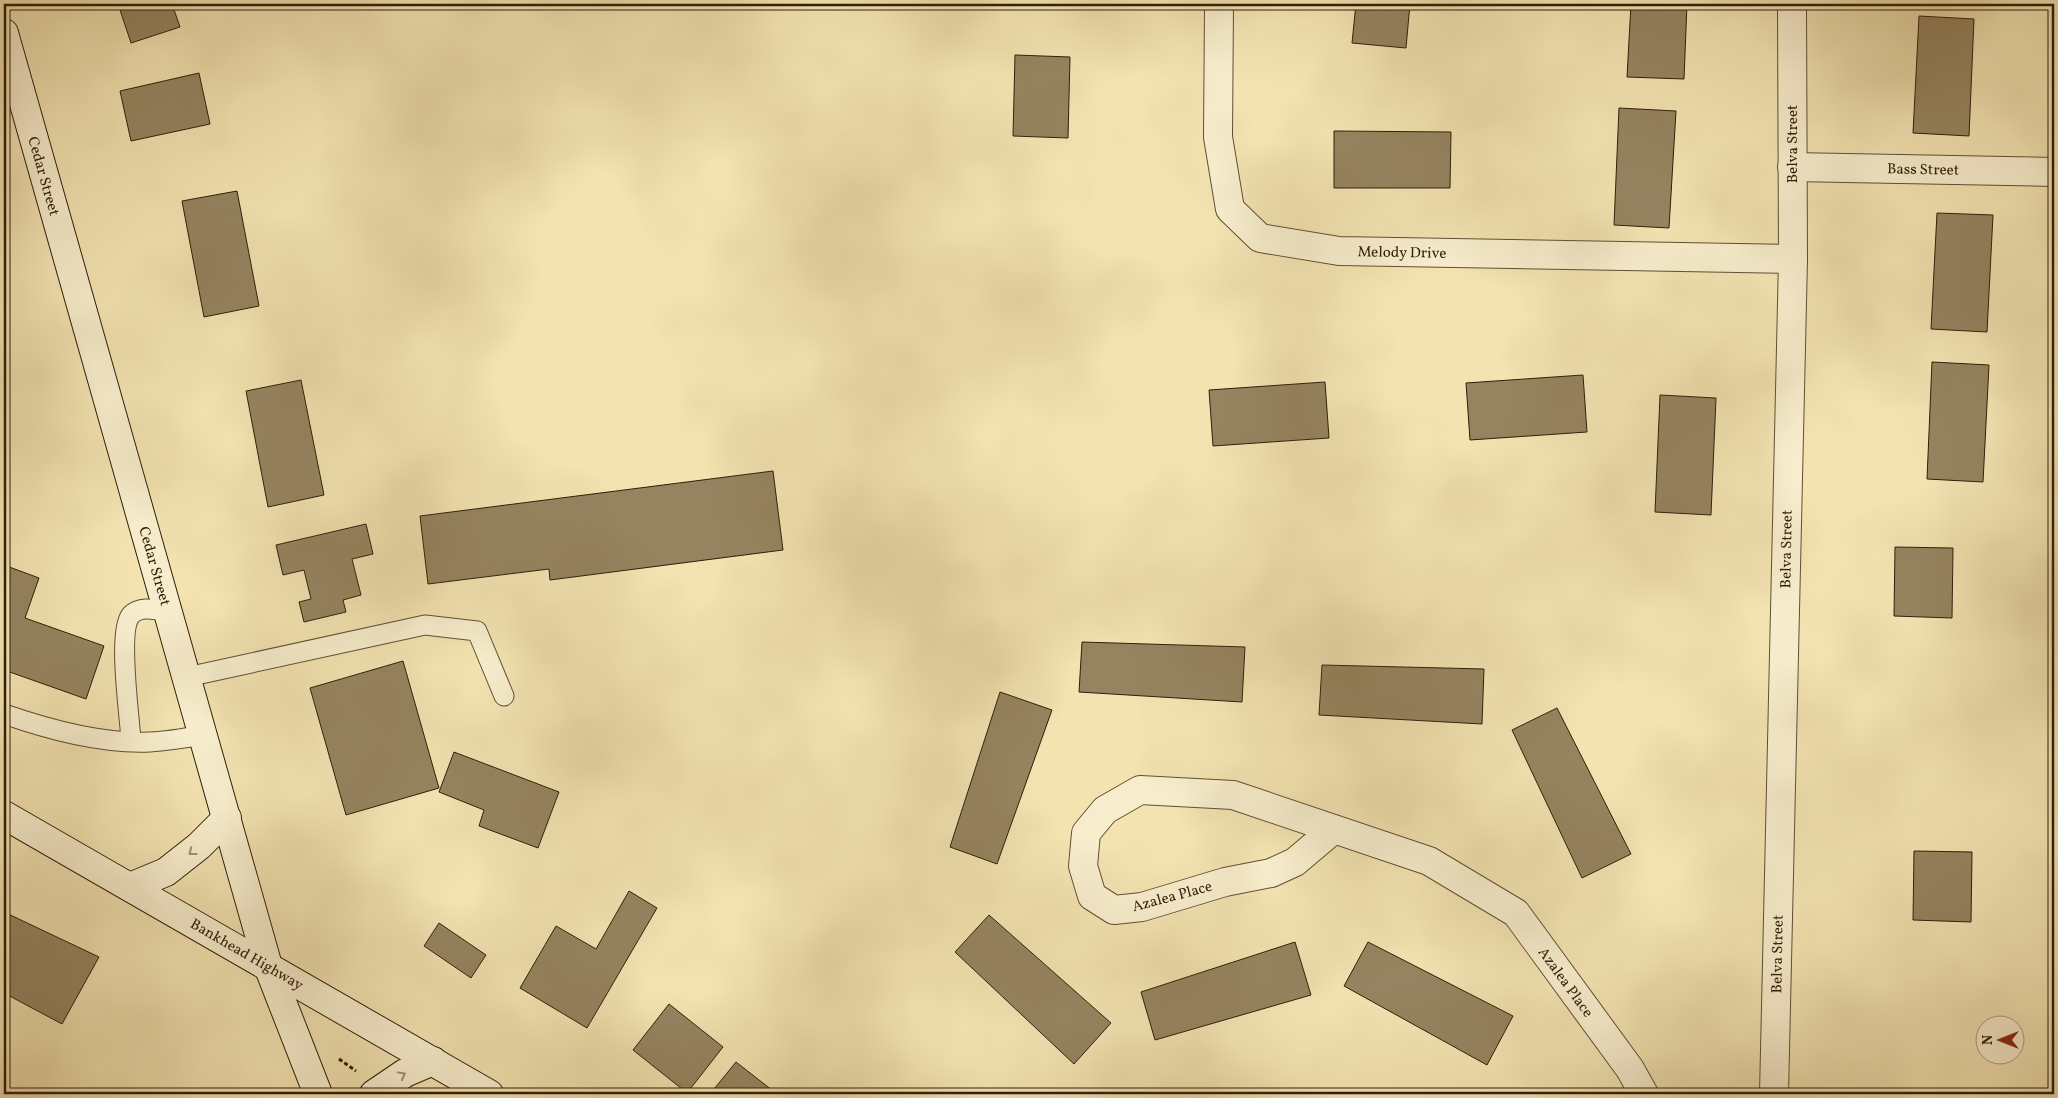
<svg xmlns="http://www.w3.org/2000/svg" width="2058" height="1098" viewBox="0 0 2058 1098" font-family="Vollkorn,serif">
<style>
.building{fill:#958460;stroke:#301e09}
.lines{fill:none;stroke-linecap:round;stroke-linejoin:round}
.lane-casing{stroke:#604f33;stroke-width:21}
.street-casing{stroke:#604f33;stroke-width:30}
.secondary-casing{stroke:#301e09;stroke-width:30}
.path{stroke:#301e09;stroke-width:3;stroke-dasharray:4 2.5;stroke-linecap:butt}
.lane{stroke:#f7edcc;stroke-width:19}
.street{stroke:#f7edcc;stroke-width:28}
.secondary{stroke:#f7edcc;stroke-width:28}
.oneway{stroke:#9d9074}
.labels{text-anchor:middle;stroke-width:4;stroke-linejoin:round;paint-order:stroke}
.street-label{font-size:15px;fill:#301e09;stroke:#f7edcc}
</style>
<rect width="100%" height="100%" fill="#f2e3b1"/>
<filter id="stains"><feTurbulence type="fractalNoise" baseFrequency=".004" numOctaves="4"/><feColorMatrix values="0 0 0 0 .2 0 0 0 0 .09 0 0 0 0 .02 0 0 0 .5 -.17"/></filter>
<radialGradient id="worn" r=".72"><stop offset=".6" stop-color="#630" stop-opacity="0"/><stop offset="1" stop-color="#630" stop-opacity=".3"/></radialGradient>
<g class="building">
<path d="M118 4H172L180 27 131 43Z"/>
<path d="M1356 4H1410L1406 48 1352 43Z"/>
<path d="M1631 4H1687L1684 79 1627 77Z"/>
<path d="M1919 16 1974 19 1969 136 1913 133Z"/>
<path d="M1015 55 1070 57 1068 138 1013 136Z"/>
<path d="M199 73 210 124 131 141 120 91Z"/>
<path d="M1619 108 1676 111 1669 228 1614 225Z"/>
<path d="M1334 131 1451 132 1450 188H1334Z"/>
<path d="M237 191 259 306 204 317 182 201Z"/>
<path d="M1937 213 1993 215 1987 332 1931 329Z"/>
<path d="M1932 362 1989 365 1983 482 1927 479Z"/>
<path d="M1583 375 1587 432 1470 440 1466 383Z"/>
<path d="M301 380 324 495 268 507 246 391Z"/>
<path d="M1325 382 1329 438 1213 446 1209 390Z"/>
<path d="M1660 395 1716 398 1711 515 1655 512Z"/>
<path d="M773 471 783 550 550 580 549 569 428 584 420 516Z"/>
<path d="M366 524 373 554 352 559 361 595 343 600 346 612 304 622 299 602 311 599 304 570 283 575 276 545Z"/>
<path d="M1895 547 1953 548 1952 618 1894 616Z"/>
<path d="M4 565 39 578 25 618 104 646 86 699 4 670Z"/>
<path d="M1082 642 1245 647 1242 702 1079 692Z"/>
<path d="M403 661 439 788 346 815 310 688Z"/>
<path d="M1322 665 1484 669 1482 724 1319 715Z"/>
<path d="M1000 692 1052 710 997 864 950 847Z"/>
<path d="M1557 708 1631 854 1582 878 1512 730Z"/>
<path d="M454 752 559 792 538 848 479 826 484 810 439 792Z"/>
<path d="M1914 851 1972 852 1971 922 1913 920Z"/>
<path d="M629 891 657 908 587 1028 520 988 556 926 596 949Z"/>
<path d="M4 912 99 957 62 1024 4 993Z"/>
<path d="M989 915 1111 1023 1074 1064 955 952Z"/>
<path d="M439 923 486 955 471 978 424 946Z"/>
<path d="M1295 942 1311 995 1155 1040 1141 992Z"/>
<path d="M1368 942 1513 1016 1487 1065 1344 986Z"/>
<path d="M669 1004 723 1047 687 1093 633 1050Z"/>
<path d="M736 1062 777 1094H710Z"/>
</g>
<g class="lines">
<g class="lane-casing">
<g id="lane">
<path d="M187 677 425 625 477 631 504 696"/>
<path d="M4 714C50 730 101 744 150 742 168 741 186 738 203 735"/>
<path d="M131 741C130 718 117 631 131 615 141 605 156 610 168 612"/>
</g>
</g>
<g class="street-casing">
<g id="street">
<path d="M1219 4 1218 137 1230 209 1260 238 1339 251 1793 259"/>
<path d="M1792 167 2054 172"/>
<path d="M1334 829 1295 862 1271 873 1225 882 1142 907 1114 910 1092 896 1083 866 1086 833 1105 810 1140 790 1233 795 1429 861 1516 913 1630 1069 1644 1094"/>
<path d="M1774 1094 1793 259 1792 4"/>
</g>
</g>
<g class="secondary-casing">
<g id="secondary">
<path d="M4 33 268 966 318 1094"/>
<path d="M4 815 489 1094"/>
<path d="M130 887 166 872 199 846 227 818"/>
<path d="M374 1094 405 1073 433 1061"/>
</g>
</g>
<path class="path" d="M339 1059 356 1071"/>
<use href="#lane" class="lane"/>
<use href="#street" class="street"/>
<use href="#secondary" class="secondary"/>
</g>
<defs><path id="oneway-chevron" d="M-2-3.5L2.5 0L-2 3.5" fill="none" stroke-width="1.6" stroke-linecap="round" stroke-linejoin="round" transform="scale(1.25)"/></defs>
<g class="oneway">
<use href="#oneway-chevron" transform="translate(192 852) rotate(142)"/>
<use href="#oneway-chevron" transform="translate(402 1075) rotate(-29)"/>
</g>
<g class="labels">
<g class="street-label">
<text transform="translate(1792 144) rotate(-90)" y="5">Belva Street</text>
<text transform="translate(1923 169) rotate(1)" y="5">Bass Street</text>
<text transform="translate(44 176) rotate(74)" y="5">Cedar Street</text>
<text transform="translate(1402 252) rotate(1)" y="5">Melody Drive</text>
<text transform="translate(1786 549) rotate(-89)" y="5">Belva Street</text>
<text transform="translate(155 566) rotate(74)" y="5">Cedar Street</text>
<text transform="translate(1172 896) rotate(-15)" y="5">Azalea Place</text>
<text transform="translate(247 954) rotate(30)" y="5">Bankhead Highway</text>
<text transform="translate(1777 954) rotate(-89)" y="5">Belva Street</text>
<text transform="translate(1566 982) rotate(54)" y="5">Azalea Place</text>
</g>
</g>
<rect width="2058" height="1098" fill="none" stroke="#f2e3b1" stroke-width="20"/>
<rect x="5" y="5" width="2048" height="1088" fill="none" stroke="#301e09" stroke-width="2.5"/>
<rect x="10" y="10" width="2038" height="1078" fill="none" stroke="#301e09"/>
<g transform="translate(2000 1040) rotate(270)"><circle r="24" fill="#f7edcc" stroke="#a79a7e"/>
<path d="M0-4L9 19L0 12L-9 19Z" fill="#8f2418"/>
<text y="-8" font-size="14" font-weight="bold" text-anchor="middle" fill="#301e09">N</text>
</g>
<rect width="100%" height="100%" filter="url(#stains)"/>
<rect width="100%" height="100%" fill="url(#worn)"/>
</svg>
